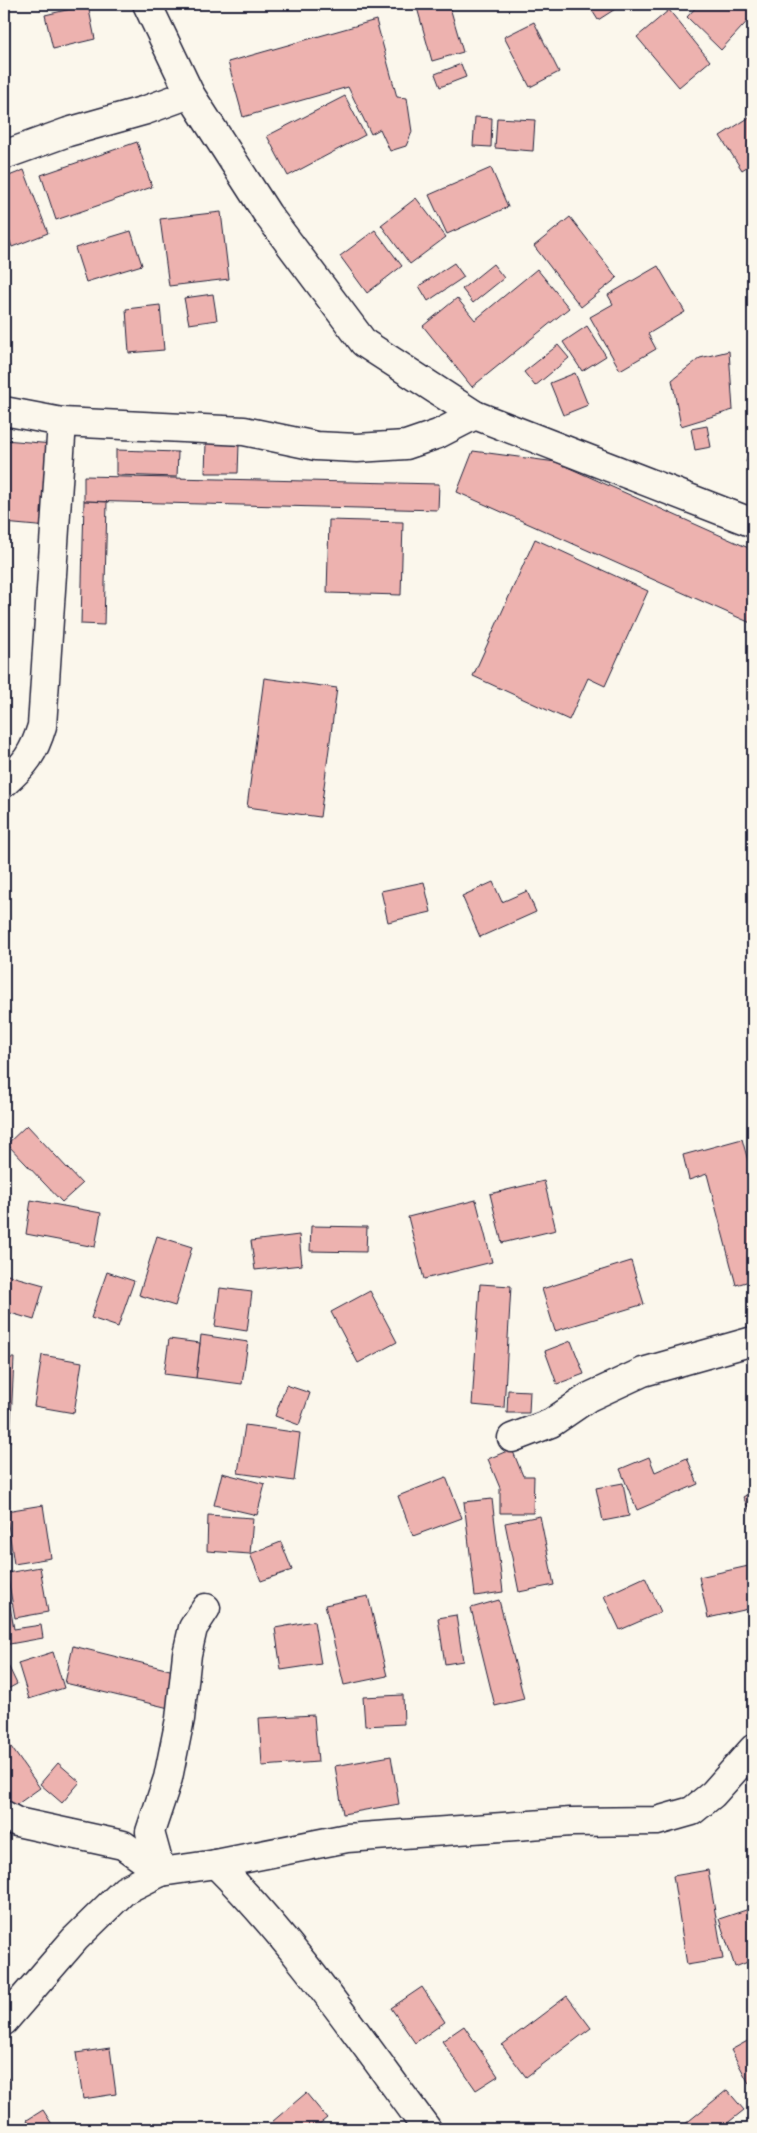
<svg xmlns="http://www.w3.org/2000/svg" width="757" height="2133" viewBox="0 0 757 2133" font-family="'Balsamiq Sans',sans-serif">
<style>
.building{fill:#edb2af;stroke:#22223b}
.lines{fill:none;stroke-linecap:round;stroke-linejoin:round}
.minor-casing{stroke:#22223b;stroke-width:31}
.minor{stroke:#fbf7ec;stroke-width:28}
</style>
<rect width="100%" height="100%" fill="#fbf7ec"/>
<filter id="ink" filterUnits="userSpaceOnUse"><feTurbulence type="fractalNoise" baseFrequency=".02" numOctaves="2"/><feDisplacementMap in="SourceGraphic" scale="10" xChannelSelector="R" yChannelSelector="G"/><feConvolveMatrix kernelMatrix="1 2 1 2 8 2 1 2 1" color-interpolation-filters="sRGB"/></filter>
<g filter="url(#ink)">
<g class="building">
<path d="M365 4H387L368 10Z"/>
<path d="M416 4H449L463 52 432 61Z"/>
<path d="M588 4H623L598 20Z"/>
<path d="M699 4H751L753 15 721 50 687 17Z"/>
<path d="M88 5 95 39 53 49 45 15Z"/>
<path d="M669 10 710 61 679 87 637 37Z"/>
<path d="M376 20 397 97 407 98 412 132 406 146 390 151 380 129 371 134 348 87 243 117 228 62Z"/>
<path d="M534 22 559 72 530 87 504 37Z"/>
<path d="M461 64 466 77 440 87 435 74Z"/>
<path d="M345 96 365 135 288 176 267 136Z"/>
<path d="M753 115V163L742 170 720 136Z"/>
<path d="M475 117 492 118 491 147 473 146Z"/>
<path d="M497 118 535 120 533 151 495 148Z"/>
<path d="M137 142 152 187 56 220 41 175Z"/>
<path d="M491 168 508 207 447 234 429 195Z"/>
<path d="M24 170 48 233 12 247 4 225V178Z"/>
<path d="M416 198 446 237 410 264 381 225Z"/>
<path d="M221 212 229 279 169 286 160 219Z"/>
<path d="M570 217 617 278 581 307 534 246Z"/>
<path d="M375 230 402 266 367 293 340 256Z"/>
<path d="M131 231 142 265 86 282 75 248Z"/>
<path d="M454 263 464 277 428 301 419 286Z"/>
<path d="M493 264 504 278 473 303 462 289Z"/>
<path d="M658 266 685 312 648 334 656 349 620 370 590 317 613 304 608 295Z"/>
<path d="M537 269 569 308 472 387 423 326 457 298 475 320Z"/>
<path d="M213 294 217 320 189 324 184 298Z"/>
<path d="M160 305 164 350 129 353 126 309Z"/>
<path d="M587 326 606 356 582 371 563 342Z"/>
<path d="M558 345 569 358 535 386 524 372Z"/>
<path d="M729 351 733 410 681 426 672 380 700 358Z"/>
<path d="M575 373 588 405 563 415 550 383Z"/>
<path d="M707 426 711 447 695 450 691 429Z"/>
<path d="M752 436H753V464L746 462Z"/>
<path d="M4 440 53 444 48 527 4 523Z"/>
<path d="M206 443 239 444 238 473H205Z"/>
<path d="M116 450 178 452 177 477 116 475Z"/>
<path d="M473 451 556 462 753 550V624L457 492Z"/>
<path d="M84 476 439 484 438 510 84 501Z"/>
<path d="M84 501 107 502 104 625 81 624Z"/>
<path d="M329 520 403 522 401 595 327 593Z"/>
<path d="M535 539 648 591 605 686 588 678 569 720 473 676Z"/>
<path d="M264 678 337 688 320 817 247 807Z"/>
<path d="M424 882 431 912 388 922 381 891Z"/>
<path d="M493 882 502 902 527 891 536 912 480 937 462 896Z"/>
<path d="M27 1125 82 1184 62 1202 7 1144Z"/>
<path d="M742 1139 753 1179V1280L736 1285 707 1174 689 1180 683 1155Z"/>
<path d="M544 1181 556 1230 502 1243 490 1194Z"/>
<path d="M31 1200 101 1213 95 1247 26 1234Z"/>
<path d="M476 1200 492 1262 424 1279 408 1217Z"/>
<path d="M311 1226 367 1227 366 1252 310 1251Z"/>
<path d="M299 1235 302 1265 255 1270 251 1241Z"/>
<path d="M157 1236 192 1247 175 1306 139 1295Z"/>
<path d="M631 1261 644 1304 555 1331 542 1289Z"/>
<path d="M107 1272 134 1281 118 1327 91 1318Z"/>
<path d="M4 1274 44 1285 34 1320 4 1311Z"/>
<path d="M480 1284 511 1286 504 1408 472 1405Z"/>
<path d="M220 1288 252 1292 247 1331 215 1326Z"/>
<path d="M370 1291 397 1342 358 1363 331 1312Z"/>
<path d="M201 1335 248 1342 242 1384 196 1378Z"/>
<path d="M169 1339 200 1343 196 1378 164 1374Z"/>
<path d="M571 1341 584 1374 557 1384 545 1351Z"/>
<path d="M42 1355 82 1362 74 1413 34 1406Z"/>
<path d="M4 1358H14L10 1442 4 1441Z"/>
<path d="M286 1385 310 1393 299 1425 275 1416Z"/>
<path d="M508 1390 530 1391 529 1413H507Z"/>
<path d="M245 1425 300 1433 294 1481 238 1473Z"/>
<path d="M512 1449 523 1476H534L533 1513H500V1488L488 1459Z"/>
<path d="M649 1457 655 1472 687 1458 698 1484 637 1510 620 1469Z"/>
<path d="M222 1473 265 1484 257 1515 214 1505Z"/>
<path d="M446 1477 462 1518 413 1536 398 1496Z"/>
<path d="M623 1483 629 1516 603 1521 596 1488Z"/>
<path d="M753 1491V1517L743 1497Z"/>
<path d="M492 1499 503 1592 475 1596 464 1502Z"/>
<path d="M43 1505 51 1558 14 1564 6 1511Z"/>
<path d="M208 1515 253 1518 250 1554 207 1551Z"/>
<path d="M540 1516 554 1585 519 1592 505 1523Z"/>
<path d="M281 1542 292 1570 261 1581 250 1554Z"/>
<path d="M753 1565V1608L708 1618 699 1577Z"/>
<path d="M40 1567 48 1612 15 1618 7 1573Z"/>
<path d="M4 1571 14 1629 41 1625 43 1638 4 1645Z"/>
<path d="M645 1577 661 1612 620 1630 604 1596Z"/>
<path d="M368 1596 387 1676 344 1685 325 1605Z"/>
<path d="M499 1600 524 1699 495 1706 471 1608Z"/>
<path d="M456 1615 463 1661 445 1664 438 1618Z"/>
<path d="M314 1621 321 1664 281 1670 275 1628Z"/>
<path d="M73 1646 178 1672 169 1708 65 1683Z"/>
<path d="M53 1652 64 1688 29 1699 18 1663Z"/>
<path d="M4 1657 17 1684 4 1691Z"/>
<path d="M403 1695 404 1724 365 1726 363 1697Z"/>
<path d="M314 1715 318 1762 262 1766 259 1718Z"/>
<path d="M4 1737 40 1788 12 1808 4 1796Z"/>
<path d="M391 1756 399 1804 343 1814 335 1766Z"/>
<path d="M58 1763 80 1782 62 1803 40 1784Z"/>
<path d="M708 1870 723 1959 687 1965 673 1876Z"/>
<path d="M753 1871V1898L747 1872Z"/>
<path d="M749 1909 753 1922V1960L735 1967 719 1919Z"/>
<path d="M422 1987 445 2022 415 2043 391 2008Z"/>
<path d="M567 1996 591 2028 526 2077 502 2045Z"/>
<path d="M464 2026 498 2076 476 2090 442 2041Z"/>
<path d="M753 2038V2091L731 2050Z"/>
<path d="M110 2048 116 2094 83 2099 76 2053Z"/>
<path d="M4 2074 9 2079 4 2085Z"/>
<path d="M727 2090 744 2110 720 2129H679Z"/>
<path d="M306 2093 327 2118 313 2129H278L272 2122Z"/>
<path d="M43 2110 55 2129H32L27 2120Z"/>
</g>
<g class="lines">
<g class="minor-casing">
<g id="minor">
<path d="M147 4 190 94 268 215 364 343 475 415 753 523"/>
<path d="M4 155 68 132 146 110 190 94"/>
<path d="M4 411 62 422 244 431 316 446 357 448 406 445 438 434 475 415"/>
<path d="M4 783C25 765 34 753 42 726L62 422"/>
<path d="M512 1438 551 1423 589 1397 643 1372 753 1341"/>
<path d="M4 1815 17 1822 123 1845 161 1872"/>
<path d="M216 1864C296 1944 360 2039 427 2129"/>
<path d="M161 1872 150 1832 168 1778 180 1719 187 1654 193 1628 206 1608"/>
<path d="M4 2021 75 1939 125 1890 161 1872 216 1864 347 1838 571 1822 657 1821 692 1811 713 1794 753 1749"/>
</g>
</g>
<use href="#minor" class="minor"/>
</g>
</g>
<rect width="757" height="2133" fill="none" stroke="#fbf7ec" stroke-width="20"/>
<rect x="10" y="10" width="737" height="2113" fill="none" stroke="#22223b" stroke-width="2" filter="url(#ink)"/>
</svg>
